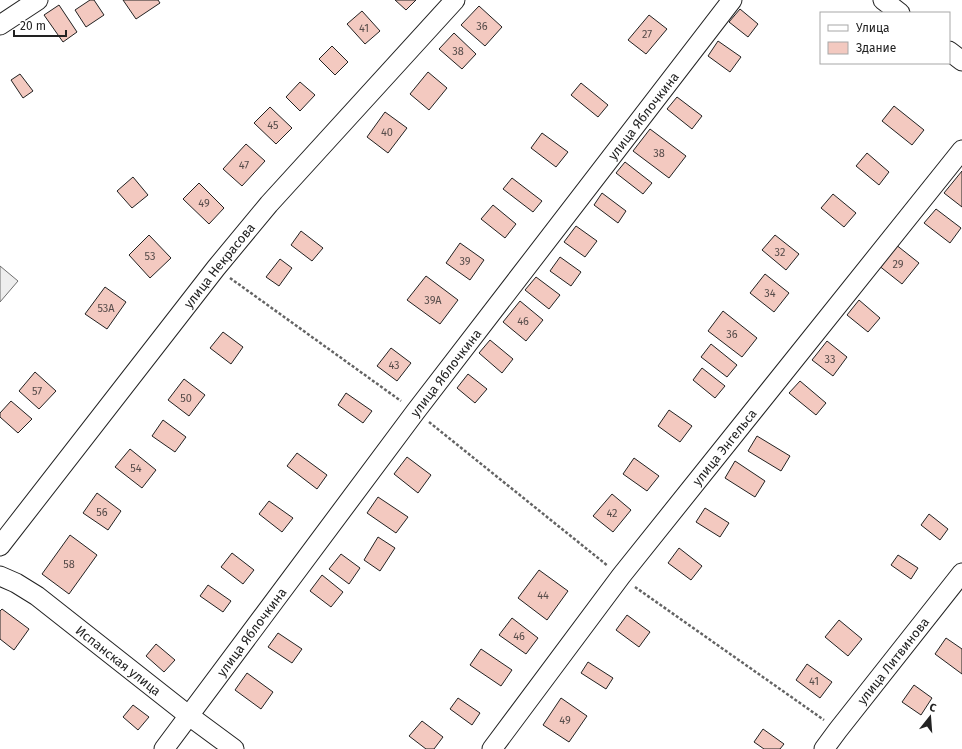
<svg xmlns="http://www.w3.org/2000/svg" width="962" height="749" viewBox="0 0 962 749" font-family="'Fira Sans',sans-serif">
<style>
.green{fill:#eee;stroke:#6f6f6f}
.building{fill:#f3c9c0;stroke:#222}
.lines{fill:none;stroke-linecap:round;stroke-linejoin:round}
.minor-casing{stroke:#222;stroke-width:21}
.path{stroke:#646464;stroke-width:2.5;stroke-dasharray:3 2;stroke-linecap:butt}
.minor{stroke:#fff;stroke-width:19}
.labels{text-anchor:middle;stroke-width:3;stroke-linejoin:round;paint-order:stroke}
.number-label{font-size:11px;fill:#564c4a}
.street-label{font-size:13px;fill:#222;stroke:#fff}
</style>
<rect width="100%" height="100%" fill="#fff"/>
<path class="green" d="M0 266 18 281 0 302Z"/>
<g class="building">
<path d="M90 0H94L104 15 86 27 75 10Z"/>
<path d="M123 0H158L160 3 136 19Z"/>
<path d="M395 0H416L406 10Z"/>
<path d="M59 5 77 32 63 42 44 15Z"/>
<path d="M479 6 502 27 485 46 461 25Z"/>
<path d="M740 9 758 24 748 37 729 22Z"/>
<path d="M362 11 380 31 365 44 347 24Z"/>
<path d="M649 15 667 29 646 54 628 40Z"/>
<path d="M454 33 476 54 462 69 439 49Z"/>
<path d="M718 41 741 57 730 72 708 56Z"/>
<path d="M332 46 348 62 335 75 319 59Z"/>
<path d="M428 72 447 88 429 110 410 94Z"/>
<path d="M20 74 33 91 23 98 11 80Z"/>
<path d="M300 82 315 95 300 111 286 97Z"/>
<path d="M581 83 608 105 598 117 571 95Z"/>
<path d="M677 97 702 116 692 129 667 109Z"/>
<path d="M894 106 924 130 912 145 882 121Z"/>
<path d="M270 107 292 128 276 144 254 123Z"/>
<path d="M385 112 407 128 388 153 367 137Z"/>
<path d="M650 129 686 156 669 178 633 151Z"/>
<path d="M542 133 568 152 556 167 531 148Z"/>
<path d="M246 144 265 161 242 186 223 169Z"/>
<path d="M867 153 889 172 879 185 856 166Z"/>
<path d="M625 162 652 183 643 194 616 173Z"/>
<path d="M962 171V207L944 193Z"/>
<path d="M133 177 148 195 132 208 117 191Z"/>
<path d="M512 178 542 201 533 212 503 189Z"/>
<path d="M199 183 224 208 209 224 183 199Z"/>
<path d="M602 193 626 211 618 223 594 205Z"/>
<path d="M833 194 856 213 844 227 821 208Z"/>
<path d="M493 205 516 224 505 238 481 219Z"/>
<path d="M936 209 961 228 950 243 924 223Z"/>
<path d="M576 226 597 241 585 257 564 242Z"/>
<path d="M301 231 323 248 312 261 291 245Z"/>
<path d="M149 235 171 258 150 278 129 255Z"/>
<path d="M775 235 799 254 786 270 762 250Z"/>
<path d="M460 243 484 260 470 280 446 263Z"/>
<path d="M895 244 919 263 902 284 878 265Z"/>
<path d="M560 257 581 272 571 286 550 271Z"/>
<path d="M280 259 292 268 279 286 266 277Z"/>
<path d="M765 274 789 293 774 312 750 293Z"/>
<path d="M426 276 458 300 440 324 407 300Z"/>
<path d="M536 277 560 295 549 309 525 290Z"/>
<path d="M105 287 126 302 107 329 85 314Z"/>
<path d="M859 300 880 318 868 332 847 315Z"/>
<path d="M520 301 543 320 526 341 503 322Z"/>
<path d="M723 311 757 338 742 357 708 331Z"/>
<path d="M223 332 243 347 231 364 210 348Z"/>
<path d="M490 340 513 359 502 373 479 353Z"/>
<path d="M827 341 847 357 833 376 812 360Z"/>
<path d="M711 344 737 365 727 377 701 357Z"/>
<path d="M391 348 411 363 397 381 377 366Z"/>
<path d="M702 368 725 386 715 398 693 380Z"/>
<path d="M35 372 56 391 39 409 19 391Z"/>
<path d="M468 374 487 389 475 403 457 388Z"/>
<path d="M184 379 205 395 189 416 168 400Z"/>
<path d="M800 381 826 403 816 415 789 393Z"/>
<path d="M346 393 372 411 363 423 338 405Z"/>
<path d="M11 401 32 419 18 433 0 417V413Z"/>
<path d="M669 410 692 426 680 442 658 426Z"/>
<path d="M163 420 186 437 175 452 152 436Z"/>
<path d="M757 436 790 456 781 471 748 451Z"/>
<path d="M130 449 156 470 142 488 115 467Z"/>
<path d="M297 453 327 475 317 489 287 466Z"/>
<path d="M407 457 431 475 418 493 394 474Z"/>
<path d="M634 458 659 476 647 491 623 474Z"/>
<path d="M735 461 765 481 755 497 725 478Z"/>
<path d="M97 493 121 511 108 530 83 513Z"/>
<path d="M612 494 631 510 613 532 593 516Z"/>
<path d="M378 497 408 517 396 533 367 513Z"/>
<path d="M269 501 293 518 282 532 259 514Z"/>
<path d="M705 508 729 523 720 537 696 522Z"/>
<path d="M929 514 948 529 940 540 921 525Z"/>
<path d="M70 535 97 555 69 594 42 574Z"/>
<path d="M378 537 395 548 380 571 364 560Z"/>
<path d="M679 548 702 566 691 580 668 563Z"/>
<path d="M232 553 254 570 243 584 221 567Z"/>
<path d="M341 554 360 568 349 584 329 569Z"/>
<path d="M898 555 918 568 911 579 891 565Z"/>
<path d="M539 570 568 591 547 620 518 598Z"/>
<path d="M322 575 343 592 331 607 310 591Z"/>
<path d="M208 585 231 601 223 612 200 596Z"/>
<path d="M2 609 29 629 14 650 0 639V611Z"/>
<path d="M627 615 650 632 639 647 616 630Z"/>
<path d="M512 618 538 638 526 654 499 635Z"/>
<path d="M839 620 862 639 848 656 825 637Z"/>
<path d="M278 633 302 649 292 663 268 647Z"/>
<path d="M946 638 962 649V674L935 654Z"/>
<path d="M156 644 175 660 164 672 146 656Z"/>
<path d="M481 649 512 670 501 686 470 665Z"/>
<path d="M588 662 613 678 606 689 581 673Z"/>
<path d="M807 664 832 682 820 698 796 680Z"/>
<path d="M247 673 273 692 261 709 235 690Z"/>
<path d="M914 685 932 698 921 715 902 702Z"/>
<path d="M458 698 480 713 472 725 450 709Z"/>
<path d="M561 698 587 716 569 742 543 725Z"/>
<path d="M133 705 149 717 138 730 123 717Z"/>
<path d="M422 721 443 737 434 749H426L409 736Z"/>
<path d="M763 729 784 744 780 749H764L754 742Z"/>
</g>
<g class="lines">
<g class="minor-casing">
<g id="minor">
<path d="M883 0 900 13"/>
<path d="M0 25 38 0"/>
<path d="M949 51 962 61"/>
<path id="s1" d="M0 546 216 268 269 204 455 0"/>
<path id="s2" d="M0 576 16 583 37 596 188 715 234 749"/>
<path id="s3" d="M164 749 416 411 732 0"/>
<path id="s4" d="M492 749 621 576 962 150"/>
<path id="s5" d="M824 749 838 730 962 573"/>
</g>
</g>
<g class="path">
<path d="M230 278 401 401"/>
<path d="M429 422 608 566"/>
<path d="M635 587 824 720"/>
</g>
<use href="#minor" class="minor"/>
</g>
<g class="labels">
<g class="number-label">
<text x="482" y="30">36</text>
<text x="364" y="32">41</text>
<text x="647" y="38">27</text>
<text x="458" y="55">38</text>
<text x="273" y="129">45</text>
<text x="387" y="136">40</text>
<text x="659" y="157">38</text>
<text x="244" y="169">47</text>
<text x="204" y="207">49</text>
<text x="780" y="256">32</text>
<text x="150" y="260">53</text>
<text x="465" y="265">39</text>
<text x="898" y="268">29</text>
<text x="770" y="297">34</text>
<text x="433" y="304">39А</text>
<text x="106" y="312">53А</text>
<text x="523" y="325">46</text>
<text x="732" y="338">36</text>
<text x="830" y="363">33</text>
<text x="394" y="369">43</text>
<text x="37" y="395">57</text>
<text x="186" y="402">50</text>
<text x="136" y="472">54</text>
<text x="102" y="516">56</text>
<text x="612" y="517">42</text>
<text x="69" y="568">58</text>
<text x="543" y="599">44</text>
<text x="519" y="640">46</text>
<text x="814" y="685">41</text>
<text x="565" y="724">49</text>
</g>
<g class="street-label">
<text dy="5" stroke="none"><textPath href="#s3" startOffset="794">улица Яблочкина</textPath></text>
<text dy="5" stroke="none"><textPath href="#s1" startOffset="356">улица Некрасова</textPath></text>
<text dy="5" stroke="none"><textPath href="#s3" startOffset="470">улица Яблочкина</textPath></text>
<text dy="5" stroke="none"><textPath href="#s4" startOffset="381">улица Энгельса</textPath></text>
<text dy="5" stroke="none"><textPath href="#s3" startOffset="146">улица Яблочкина</textPath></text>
<text dy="5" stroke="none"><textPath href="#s2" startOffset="146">Испанская улица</textPath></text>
<text dy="5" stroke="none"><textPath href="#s5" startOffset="112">улица Литвинова</textPath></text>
</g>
</g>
<rect x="820" y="12" width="130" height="52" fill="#ffffff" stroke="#a7a7a7"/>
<rect x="828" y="25" width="20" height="6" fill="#ffffff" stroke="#a7a7a7"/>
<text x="856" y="32" font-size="12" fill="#222222">Улица</text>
<rect x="828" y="42" width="20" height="12" fill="#f3c9c0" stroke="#a7a7a7"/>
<text x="856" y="52" font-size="12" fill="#222222">Здание</text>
<g transform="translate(930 717) rotate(17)" stroke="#ffffff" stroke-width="3" paint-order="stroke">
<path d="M0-3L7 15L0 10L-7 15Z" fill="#222222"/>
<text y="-6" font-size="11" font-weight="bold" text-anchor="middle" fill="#222222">С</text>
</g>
<path d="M14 30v6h52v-6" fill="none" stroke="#222222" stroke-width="2"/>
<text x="20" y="30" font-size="12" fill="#222222" stroke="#ffffff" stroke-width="3" paint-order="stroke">20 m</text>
</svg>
